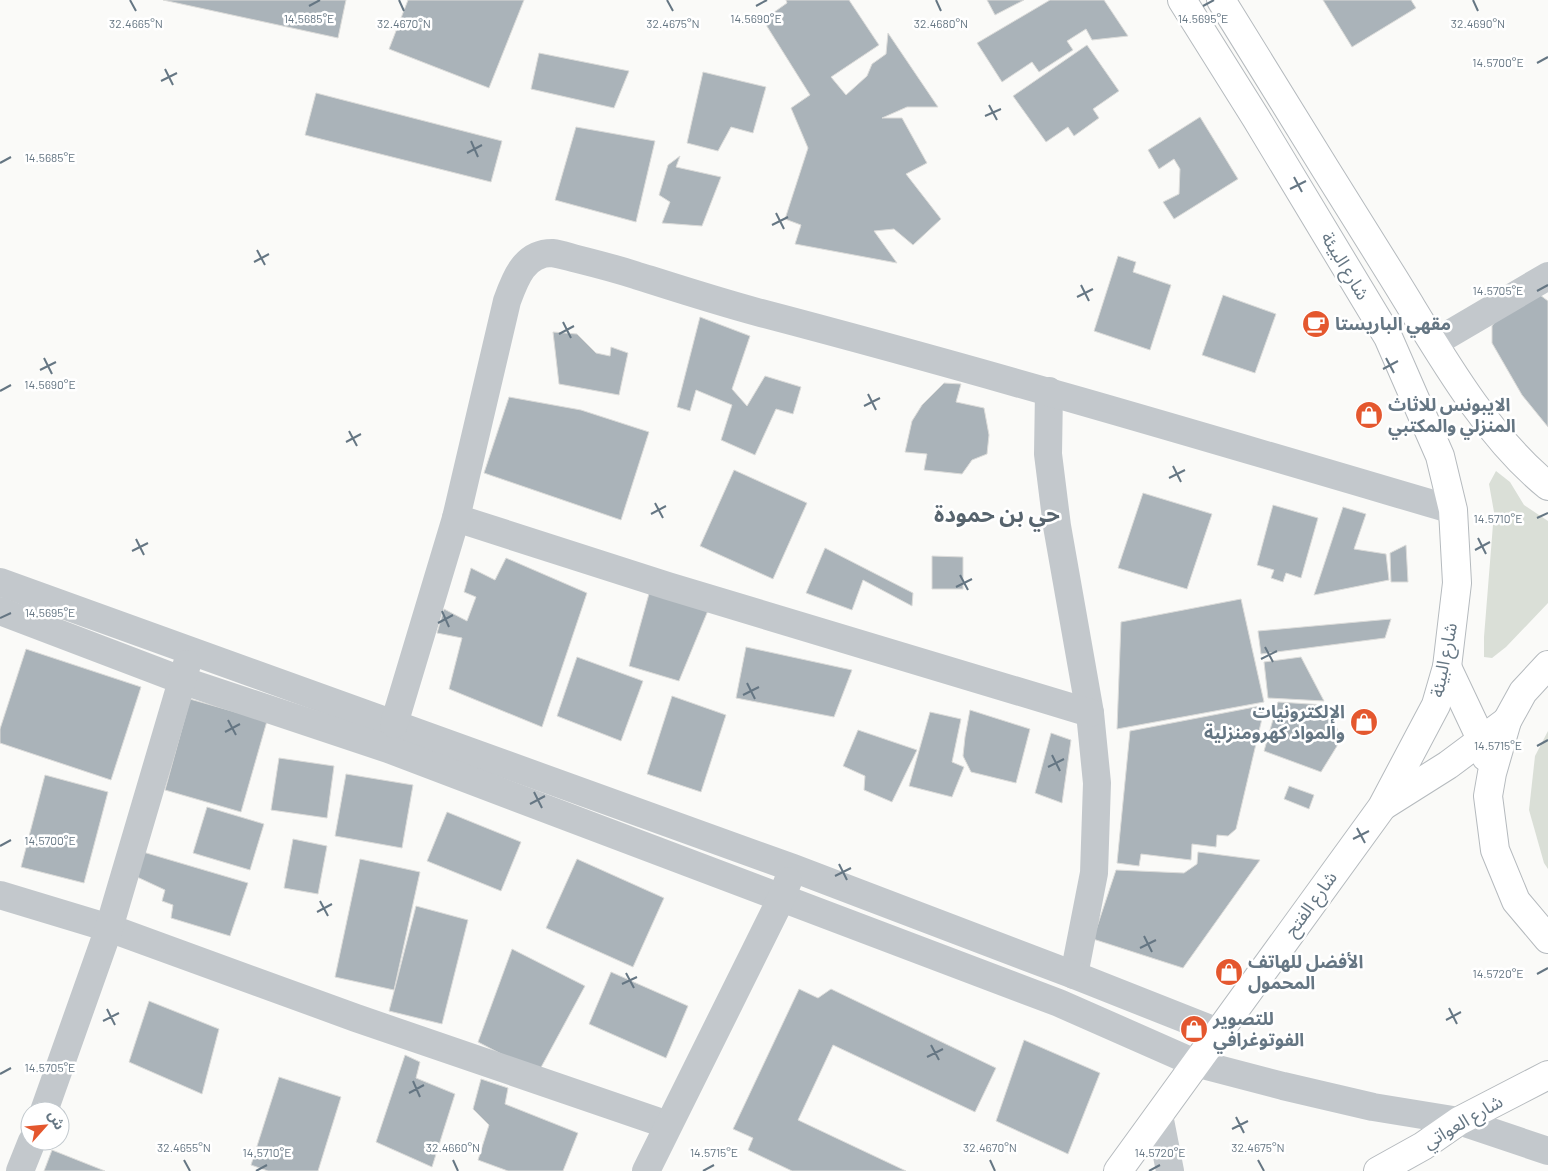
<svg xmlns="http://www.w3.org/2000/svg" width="1548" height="1171" viewBox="0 0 1548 1171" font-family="Barlow,'Noto Sans Arabic',sans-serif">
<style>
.garden{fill:#dadfd7}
.building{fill:#aab3b9;stroke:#dcdcda}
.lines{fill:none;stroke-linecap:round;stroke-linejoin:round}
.major-casing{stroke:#b5babe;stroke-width:30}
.minor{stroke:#c3c8cc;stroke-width:28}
.major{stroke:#fff;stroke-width:28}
.ticks{fill:none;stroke:#657683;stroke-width:2}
.labels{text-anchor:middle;stroke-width:5;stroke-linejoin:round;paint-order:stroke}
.street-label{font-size:18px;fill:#657683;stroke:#fff}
.poi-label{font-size:18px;font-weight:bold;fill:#657683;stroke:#fff;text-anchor:start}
.district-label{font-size:22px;font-weight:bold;fill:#57646e;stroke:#fff}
.ticks-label{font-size:12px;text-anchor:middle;fill:#657683;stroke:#fff;stroke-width:5;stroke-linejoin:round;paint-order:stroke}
</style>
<rect width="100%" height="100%" fill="#fafaf8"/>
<g class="garden">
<path d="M1496 471 1510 482 1524 505 1548 521V603L1506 647 1492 658 1484 657V637L1494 512 1489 484Z"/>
<path d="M1548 731V869L1544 863 1529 810 1535 756Z"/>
</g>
<g class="building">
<path d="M163 0H346L338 38Z"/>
<path d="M408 0H524L489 88 389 49Z"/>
<path d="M786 0H849L879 45 831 77 846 95 867 76 872 64 886 54 888 33 938 107H907L882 118H902L927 163 906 174 941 219 913 245 894 229 874 231 897 263 795 244 801 225 785 219 808 148 791 108 810 95 763 20 787 3Z"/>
<path d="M987 0H1024L995 15Z"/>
<path d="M1050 0H1104L1128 36 1092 40 1086 29 1067 41 1073 50 1039 72 1032 62 1002 82 977 43Z"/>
<path d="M1323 0H1411L1416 8 1352 47Z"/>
<path d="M1087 45 1119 91 1093 109 1099 118 1074 136 1068 127 1046 142 1013 96Z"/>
<path d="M539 53 629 71 614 108 531 89Z"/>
<path d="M703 72 766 87 753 133 731 127 718 151 687 143Z"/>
<path d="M316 93 502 141 491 182 305 135Z"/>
<path d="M1200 117 1238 179 1174 219 1163 202 1179 194 1180 169 1174 159 1159 169 1148 150Z"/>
<path d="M576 127 655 141 636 222 555 200Z"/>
<path d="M680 156 676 167 721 177 702 226 662 223 670 202 659 195 668 165Z"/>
<path d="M1118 256 1136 262 1133 272 1171 285 1150 350 1094 331Z"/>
<path d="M1536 292 1548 301V427L1522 395 1492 343V326L1502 312Z"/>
<path d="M1223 295 1276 314 1255 373 1202 355Z"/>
<path d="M700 317 750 336 732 389 747 406 765 376 801 387 793 414 776 409 755 455 721 440 732 405 696 390 690 411 677 407Z"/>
<path d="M553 332 577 334 596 353 610 356 611 347 628 353 619 395 559 384Z"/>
<path d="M944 383 961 384 956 402 984 408 989 435 987 454 972 460 962 474 924 470 927 454 905 452 912 421 922 405Z"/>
<path d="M509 397 581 410 649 432 621 520 484 473Z"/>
<path d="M734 470 807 503 773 579 700 546Z"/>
<path d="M1143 493 1212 514 1187 589 1118 568Z"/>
<path d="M1273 505 1318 518 1301 578 1286 573 1283 582 1271 578 1274 570 1257 565Z"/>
<path d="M1343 507 1366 514 1354 549 1386 554 1389 580 1314 595Z"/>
<path d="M1406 545 1408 582H1391L1390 553Z"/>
<path d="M825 548 913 593 912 606 863 580 852 610 806 593Z"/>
<path d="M932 556 963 557V589H932Z"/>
<path d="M506 558 587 593 542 727 449 689 462 638 437 633 444 609 467 621 476 597 464 592 471 568 495 580Z"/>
<path d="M650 590 709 608 679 681 629 666Z"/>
<path d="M1241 599 1264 702 1117 729 1121 622Z"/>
<path d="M1391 619 1385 638 1261 654 1258 631Z"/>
<path d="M746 647 852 670 834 717 736 698Z"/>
<path d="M26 649 141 687 111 780 0 743V729Z"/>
<path d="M577 657 643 681 621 741 557 716Z"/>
<path d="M1301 657 1324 701 1268 698 1264 662Z"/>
<path d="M672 696 726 715 701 792 647 774Z"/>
<path d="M190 699 267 721 241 812 165 790Z"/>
<path d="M1278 702 1325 705 1342 738 1321 772 1264 751Z"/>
<path d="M1260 706 1264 710 1236 829 1228 836 1217 835 1216 847 1192 844 1191 860 1141 854 1139 866 1117 863 1130 731Z"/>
<path d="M970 710 1030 729 1016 783 971 772 963 756 965 737Z"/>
<path d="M930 712 961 719 952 762 964 767 952 797 909 786Z"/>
<path d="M858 730 917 750 892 802 864 790 865 776 843 766Z"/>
<path d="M1051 733 1071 740 1062 803 1035 793Z"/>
<path d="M279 758 334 766 327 818 271 810Z"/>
<path d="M346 774 413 785 402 848 335 836Z"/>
<path d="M45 775 108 792 84 883 21 867Z"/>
<path d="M1289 786 1314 795 1309 809 1284 799Z"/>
<path d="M207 807 264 824 250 870 193 853Z"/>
<path d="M447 812 521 842 501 891 427 861Z"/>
<path d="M293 839 327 846 318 894 284 888Z"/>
<path d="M143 852 248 883 230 936 171 918 173 905 162 901 165 890 135 876Z"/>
<path d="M1198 852 1260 860 1183 968 1093 939 1116 870 1184 873 1197 864Z"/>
<path d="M360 859 420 872 394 990 335 977Z"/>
<path d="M577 859 664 898 633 967 546 928Z"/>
<path d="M416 906 468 920 442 1024 389 1011Z"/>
<path d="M512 949 585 986 538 1073 478 1042Z"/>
<path d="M611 972 688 1006 666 1058 589 1024Z"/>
<path d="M799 989 818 998 831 989 996 1068 975 1112 833 1045 798 1120 906 1171H792L748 1150 753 1138 733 1129Z"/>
<path d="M149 1001 219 1029 202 1094 129 1062Z"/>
<path d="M1024 1040 1100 1073 1068 1154 996 1121Z"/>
<path d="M405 1055 420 1062 416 1078 455 1094 432 1167 376 1142Z"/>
<path d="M279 1077 341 1097 318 1171H268L251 1165Z"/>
<path d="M481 1079 508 1088 505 1104 578 1133 563 1171H508L478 1160 489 1125 473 1109Z"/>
<path d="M52 1150 105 1171H44Z"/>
</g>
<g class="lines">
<g class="major-casing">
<g id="major">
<path d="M1221 0C1277 91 1334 183 1391 274 1436 346 1482 432 1548 486"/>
<path d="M1548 665 1523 692 1507 721 1492 773 1488 796 1495 850 1516 901 1548 939"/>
<path d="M1447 667 1481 739 1486 757"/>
<path d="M1383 806 1448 765 1507 721"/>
<path d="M1118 1171 1382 807 1436 705 1447 667 1457 583 1453 510 1440 456 1388 337 1256 118 1182 0"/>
<path d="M1378 1171 1423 1146 1459 1121 1548 1075"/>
</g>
</g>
<g class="minor">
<path d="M1434 343 1548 276"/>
<path d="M1049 391 1048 454 1057 526 1090 713 1097 783 1094 873 1074 975"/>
<path d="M456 518 668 586 1090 713"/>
<path d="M0 582 793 868 1074 975 1218 1032"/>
<path d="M0 611 181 680 388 749 1059 1003 1195 1063 1283 1086 1373 1107 1459 1121 1548 1151"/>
<path d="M394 724 456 518 507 301C515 279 524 253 552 253 560 254 569 257 577 259 597 264 616 269 635 275 676 288 716 301 757 312 990 373 1222 442 1453 510"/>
<path d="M0 895 109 928 356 1018 668 1125"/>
<path d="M44 1111 109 928 187 664"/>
<path d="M1159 1115 1170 1171"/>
<path d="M20 1171 32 1141"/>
<path d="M646 1171 781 899 788 881"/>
</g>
<use href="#major" class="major"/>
</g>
<path class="ticks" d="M130 0 136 11M399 0 404 11M667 0 673 11M936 0 941 11M1473 0 1478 11M309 6 320 0M756 6 767 0M1203 6 1214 0M1537 63 1548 57M165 69 173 85M161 81 177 73M989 105 997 120M985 116 1001 109M471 141 478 157M467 153 482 145M0 163 11 157M1294 177 1302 192M1290 189 1306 181M776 213 784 229M772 225 788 217M257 250 265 265M254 262 269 254M1081 285 1089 301M1537 291 1548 285M1077 297 1093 289M563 322 571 338M559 334 574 326M44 358 52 374M1386 358 1394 373M1383 369 1398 361M40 370 56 362M0 391 11 385M868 394 876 410M864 406 880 398M349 431 357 446M346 442 361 434M1173 466 1181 482M1169 478 1185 470M655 503 663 518M651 514 666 506M1537 518 1548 513M1478 538 1486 554M136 539 144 555M1475 550 1490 542M132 551 148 543M960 575 968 590M956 587 972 579M442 611 449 627M0 618 11 613M438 623 453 615M1265 647 1273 662M1261 659 1277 651M747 683 755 699M743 695 759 687M228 720 236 735M225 732 240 724M1537 746 1548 740M1052 755 1060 771M1048 767 1064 759M534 792 542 808M530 804 545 796M1357 828 1365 843M1353 839 1369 831M0 846 11 840M839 864 847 880M835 876 851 868M320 901 328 916M317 912 332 904M1144 936 1152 952M1140 948 1156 940M626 973 634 988M1537 974 1548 968M622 984 637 977M1449 1008 1457 1024M107 1009 115 1025M1446 1020 1461 1012M103 1021 119 1013M931 1045 939 1060M927 1057 943 1049M0 1074 11 1068M413 1081 420 1097M409 1093 424 1085M1236 1117 1244 1133M1232 1129 1248 1121M184 1160 190 1171M453 1160 458 1171M990 1160 995 1171M1258 1160 1264 1171M256 1171 267 1165M703 1171 714 1165M1149 1171 1160 1165"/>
<defs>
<g id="cafe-disc" transform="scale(1.4375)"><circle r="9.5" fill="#e4572e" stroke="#fff"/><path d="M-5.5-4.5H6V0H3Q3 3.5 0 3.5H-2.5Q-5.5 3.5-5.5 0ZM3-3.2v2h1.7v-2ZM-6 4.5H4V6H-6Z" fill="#fff"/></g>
<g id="shop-disc" transform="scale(1.4375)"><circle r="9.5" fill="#e4572e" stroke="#fff"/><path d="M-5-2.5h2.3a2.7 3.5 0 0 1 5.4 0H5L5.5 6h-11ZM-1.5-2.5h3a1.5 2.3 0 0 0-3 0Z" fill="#fff"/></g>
</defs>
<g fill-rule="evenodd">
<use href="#cafe-disc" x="1316" y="324"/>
<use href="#shop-disc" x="1369" y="415"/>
<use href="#shop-disc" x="1364" y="722"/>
<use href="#shop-disc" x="1229" y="972"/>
<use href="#shop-disc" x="1194" y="1029"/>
</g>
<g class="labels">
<g class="street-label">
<text transform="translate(1345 266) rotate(59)" y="6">شارع البيئة</text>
<text transform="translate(1444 660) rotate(-79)" y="6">شارع البيئة</text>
<text transform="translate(1311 904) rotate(-54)" y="6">شارع الفتح</text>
<text transform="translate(1463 1122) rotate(-30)" y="6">شارع العواتي</text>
</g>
<g class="poi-label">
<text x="1335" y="330">مقهي الباريستا</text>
<text x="1388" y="411">الايبونس للاثاث<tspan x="1388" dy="21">المنزلي والمكتبي</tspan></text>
<text x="1345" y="718" text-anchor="end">الإلكترونيات<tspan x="1345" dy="21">والمواد كهرومنزلية</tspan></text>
<text x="1248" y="968">الأفضل للهاتف<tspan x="1248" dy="21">المحمول</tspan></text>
<text x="1213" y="1025">للتصوير<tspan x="1213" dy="21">الفوتوغرافي</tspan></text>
</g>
<g class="district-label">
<text x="997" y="522">حي بن حمودة</text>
</g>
</g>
<g class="ticks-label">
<text x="309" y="23">14.5685°E</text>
<text x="756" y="23">14.5690°E</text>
<text x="1203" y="23">14.5695°E</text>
<text x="1478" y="28">32.4690°N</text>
<text x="136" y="28">32.4665°N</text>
<text x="404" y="28">32.4670°N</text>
<text x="673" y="28">32.4675°N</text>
<text x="941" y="28">32.4680°N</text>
<text x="1498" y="67">14.5700°E</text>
<text x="50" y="162">14.5685°E</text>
<text x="1498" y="295">14.5705°E</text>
<text x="50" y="389">14.5690°E</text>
<text x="1498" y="523">14.5710°E</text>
<text x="50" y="617">14.5695°E</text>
<text x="1498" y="750">14.5715°E</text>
<text x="50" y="845">14.5700°E</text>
<text x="1498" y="978">14.5720°E</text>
<text x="50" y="1072">14.5705°E</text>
<text x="184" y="1152">32.4655°N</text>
<text x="453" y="1152">32.4660°N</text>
<text x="990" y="1152">32.4670°N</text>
<text x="1258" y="1152">32.4675°N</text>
<text x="267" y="1157">14.5710°E</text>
<text x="714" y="1157">14.5715°E</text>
<text x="1160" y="1157">14.5720°E</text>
</g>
<g transform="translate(45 1126) rotate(63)"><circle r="24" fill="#ffffff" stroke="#c1c8cd"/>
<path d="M0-4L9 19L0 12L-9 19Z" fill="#e4572e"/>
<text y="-8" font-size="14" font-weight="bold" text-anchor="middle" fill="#657683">ش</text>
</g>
</svg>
